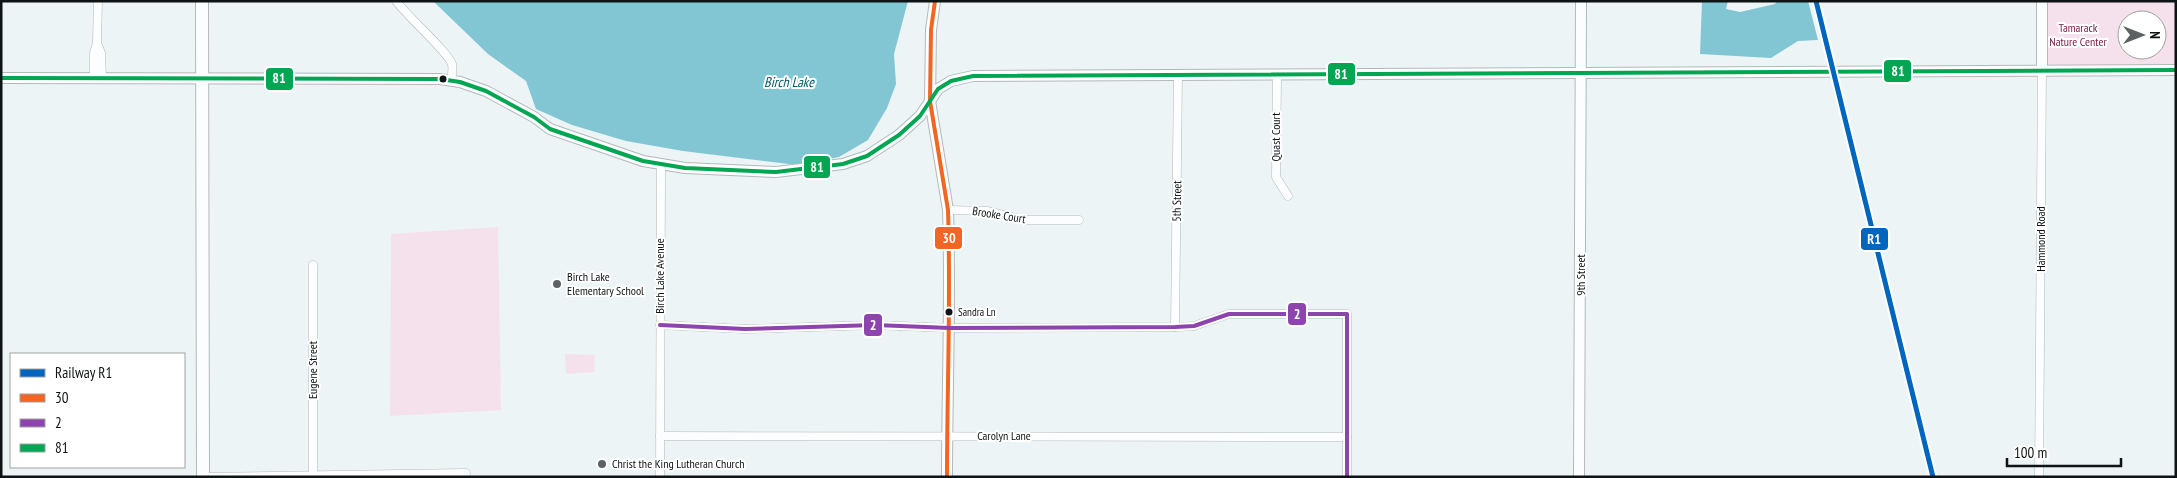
<svg xmlns="http://www.w3.org/2000/svg" width="2177" height="478" viewBox="0 0 2177 478" font-family="'PT Sans Narrow',sans-serif">
<style>
.green{fill:#f5e1eb;fill-rule:evenodd}
.water{fill:#82c6d4}
.lines{fill:none;stroke-linecap:round;stroke-linejoin:round}
.minor-casing{stroke:#b3b9bb;stroke-width:9}
.tertiary-casing{stroke:#b3b9bb;stroke-width:12}
.primary-casing{stroke:#b3b9bb;stroke-width:14}
.minor{stroke:#fcfdfe;stroke-width:8}
.tertiary{stroke:#fcfdfe;stroke-width:10}
.primary{stroke:#fcfdfe;stroke-width:12}
.bus-1-casing{stroke:#fff;stroke-width:8}
.bus-2-casing{stroke:#fff;stroke-width:8}
.bus-3-casing{stroke:#fff;stroke-width:8}
.bus-1{stroke:#f26522;stroke-width:4}
.bus-2{stroke:#8e44ad;stroke-width:4}
.bus-3{stroke:#00a651;stroke-width:4}
.rail-1-casing{stroke:#fff;stroke-width:9}
.rail-1{stroke:#0065bd;stroke-width:5}
.bus-dot{fill:#0e1314;stroke:#fff;stroke-width:2}
.poi-dot{fill:#5c6263;stroke:#fff;stroke-width:2}
.labels{text-anchor:middle;stroke-width:4;stroke-linejoin:round;paint-order:stroke}
.bus-label{font-size:11px;fill:#0e1314;stroke:#fff;text-anchor:start}
.park-label{font-size:12px;fill:#76234b;stroke:#fff}
.street-label{font-size:12px;fill:#0e1314;stroke:#fff}
.poi-label{font-size:12px;fill:#0e1314;stroke:#fff;text-anchor:start}
.water-label{font-size:14px;font-style:italic;fill:#025866;stroke:#fff}
.line-badge{stroke:#fff;stroke-width:2}
.badge-label{font-size:14px;text-anchor:middle;font-weight:bold;fill:#fff}
</style>
<rect width="100%" height="100%" fill="#ecf4f6"/>
<g class="green">
<path d="M2042 1H2176V69L2042 70ZM2127 20H2157V50H2127Z"/>
<path d="M498 227 501 410 390 416 391 234Z"/>
<path d="M565 354 595 355 594 372 566 374Z"/>
</g>
<g class="water">
<path d="M433 1H908L894 54 896 84 887 108 868 140 839 157 797 165 683 151 626 141 572 125 536 109 526 81 488 54Z"/>
<path d="M1702 1H1728L1726 9 1740 12 1775 4 1777 1H1808L1818 40 1798 41 1771 58 1700 54Z"/>
</g>
<g class="lines">
<g class="minor-casing">
<g id="minor">
<path d="M396 1C407 16 448 52 452 64 453 69 452 75 451 80"/>
<path d="M97 43 101 53 102 78"/>
<path d="M1277 74 1276 177 1288 196"/>
<path d="M94 78V53L97 43 98 1"/>
<path d="M948 210 988 211 1023 220H1079"/>
<path d="M313 265V475"/>
<path d="M660 325 745 329 875 325 950 328 1175 327 1194 326 1229 314H1347V477"/>
<path d="M1175 327 1178 75"/>
<path d="M660 436 1347 437"/>
<path d="M203 477 466 473"/>
<path d="M660 477 661 165"/>
<path d="M2039 477 2042 70"/>
</g>
</g>
<g class="tertiary-casing">
<g id="tertiary">
<path d="M935 1 931 30 930 101 948 210C951 299 947 388 947 477"/>
<path d="M2042 1V70"/>
<path d="M1 78 440 79 460 82 486 91 534 117 550 129 643 161 685 168 776 172 843 164 867 156 899 135 920 116 938 89 951 81 973 76 2176 70"/>
<path d="M1579 477 1581 1"/>
</g>
</g>
<g class="primary-casing">
<path id="primary" d="M202 1 203 477"/>
</g>
<use href="#minor" class="minor"/>
<use href="#tertiary" class="tertiary"/>
<use href="#primary" class="primary"/>
<g class="bus-1-casing">
<path id="bus-1" d="M935 1 931 30 930 101 948 210C951 299 947 388 947 477"/>
</g>
<g class="bus-2-casing">
<path id="bus-2" d="M660 325 745 329 875 325 950 328 1175 327 1194 326 1229 314H1347V477"/>
</g>
<g class="bus-3-casing">
<path id="bus-3" d="M1 78 440 79 460 82 486 91 534 117 550 129 643 161 685 168 776 172 843 164 867 156 899 135 920 116 938 89 951 81 973 76 2176 70"/>
</g>
<use href="#bus-1" class="bus-1"/>
<use href="#bus-2" class="bus-2"/>
<use href="#bus-3" class="bus-3"/>
<g class="rail-1-casing">
<path id="rail-1" d="M1816 1 1933 477"/>
</g>
<use href="#rail-1" class="rail-1"/>
</g>
<g class="bus-dot">
<circle cx="443" cy="79" r="4.5"/>
<circle cx="949" cy="312" r="4.5"/>
</g>
<g class="poi-dot">
<circle cx="557" cy="284" r="5"/>
<circle cx="602" cy="464" r="5"/>
</g>
<g class="labels">
<g class="bus-label">
<text x="958" y="316">Sandra Ln</text>
</g>
<g class="park-label">
<text x="2078" y="32">Tamarack<tspan x="2078" dy="14">Nature Center</tspan></text>
</g>
<g class="street-label">
<text transform="translate(1276 137) rotate(-90)" y="4">Quast Court</text>
<text transform="translate(1177 201) rotate(-89)" y="4">5th Street</text>
<text transform="translate(999 215) rotate(9)" y="4">Brooke Court</text>
<text transform="translate(2041 239) rotate(-90)" y="4">Hammond Road</text>
<text transform="translate(1581 275) rotate(-90)" y="4">9th Street</text>
<text transform="translate(660 276) rotate(-90)" y="4">Birch Lake Avenue</text>
<text transform="translate(313 370) rotate(-90)" y="4">Eugene Street</text>
<text x="1004" y="440">Carolyn Lane</text>
</g>
<g class="poi-label">
<text x="567" y="281">Birch Lake<tspan x="567" dy="14">Elementary School</tspan></text>
<text x="612" y="468">Christ the King Lutheran Church</text>
</g>
<g class="water-label">
<text x="789" y="87">Birch Lake</text>
</g>
</g>
<g class="line-badge">
<rect x="1883" y="59" width="29" height="24" rx="5" fill="#00a651"/>
<rect x="1327" y="62" width="29" height="24" rx="5" fill="#00a651"/>
<rect x="265" y="67" width="29" height="24" rx="5" fill="#00a651"/>
<rect x="803" y="155" width="28" height="24" rx="5" fill="#00a651"/>
<rect x="934" y="226" width="29" height="24" rx="5" fill="#f26522"/>
<rect x="1860" y="227" width="29" height="24" rx="5" fill="#0065bd"/>
<rect x="1287" y="302" width="20" height="24" rx="5" fill="#8e44ad"/>
<rect x="863" y="313" width="20" height="24" rx="5" fill="#8e44ad"/>
</g>
<g class="badge-label">
<text x="1898" y="76">81</text>
<text x="1341" y="79">81</text>
<text x="279" y="83">81</text>
<text x="817" y="172">81</text>
<text x="949" y="243">30</text>
<text x="1874" y="244">R1</text>
<text x="1297" y="319">2</text>
<text x="873" y="330">2</text>
</g>
<rect width="2177" height="478" fill="none" stroke="#0e1314" stroke-width="5"/>
<rect x="10" y="353" width="175" height="115" fill="#ffffff" stroke="#9fa1a1"/>
<rect x="20" y="369" width="25" height="8" fill="#0065bd" stroke="#9fa1a1"/>
<text x="55" y="378" font-size="15" fill="#0e1314">Railway R1</text>
<rect x="20" y="394" width="25" height="8" fill="#f26522" stroke="#9fa1a1"/>
<text x="55" y="403" font-size="15" fill="#0e1314">30</text>
<rect x="20" y="419" width="25" height="8" fill="#8e44ad" stroke="#9fa1a1"/>
<text x="55" y="428" font-size="15" fill="#0e1314">2</text>
<rect x="20" y="444" width="25" height="8" fill="#00a651" stroke="#9fa1a1"/>
<text x="55" y="453" font-size="15" fill="#0e1314">81</text>
<g transform="translate(2142 35) rotate(90)"><circle r="24" fill="#ffffff" stroke="#9fa1a1"/>
<path d="M0-4L9 19L0 12L-9 19Z" fill="#5c6263"/>
<text y="-8" font-size="14" font-weight="bold" text-anchor="middle" fill="#0e1314">N</text>
</g>
<path d="M2007 458v8h114v-8" fill="none" stroke="#0e1314" stroke-width="2.5"/>
<text x="2014" y="458" font-size="15" fill="#0e1314" stroke="#ffffff" stroke-width="4" paint-order="stroke">100 m</text>
</svg>
